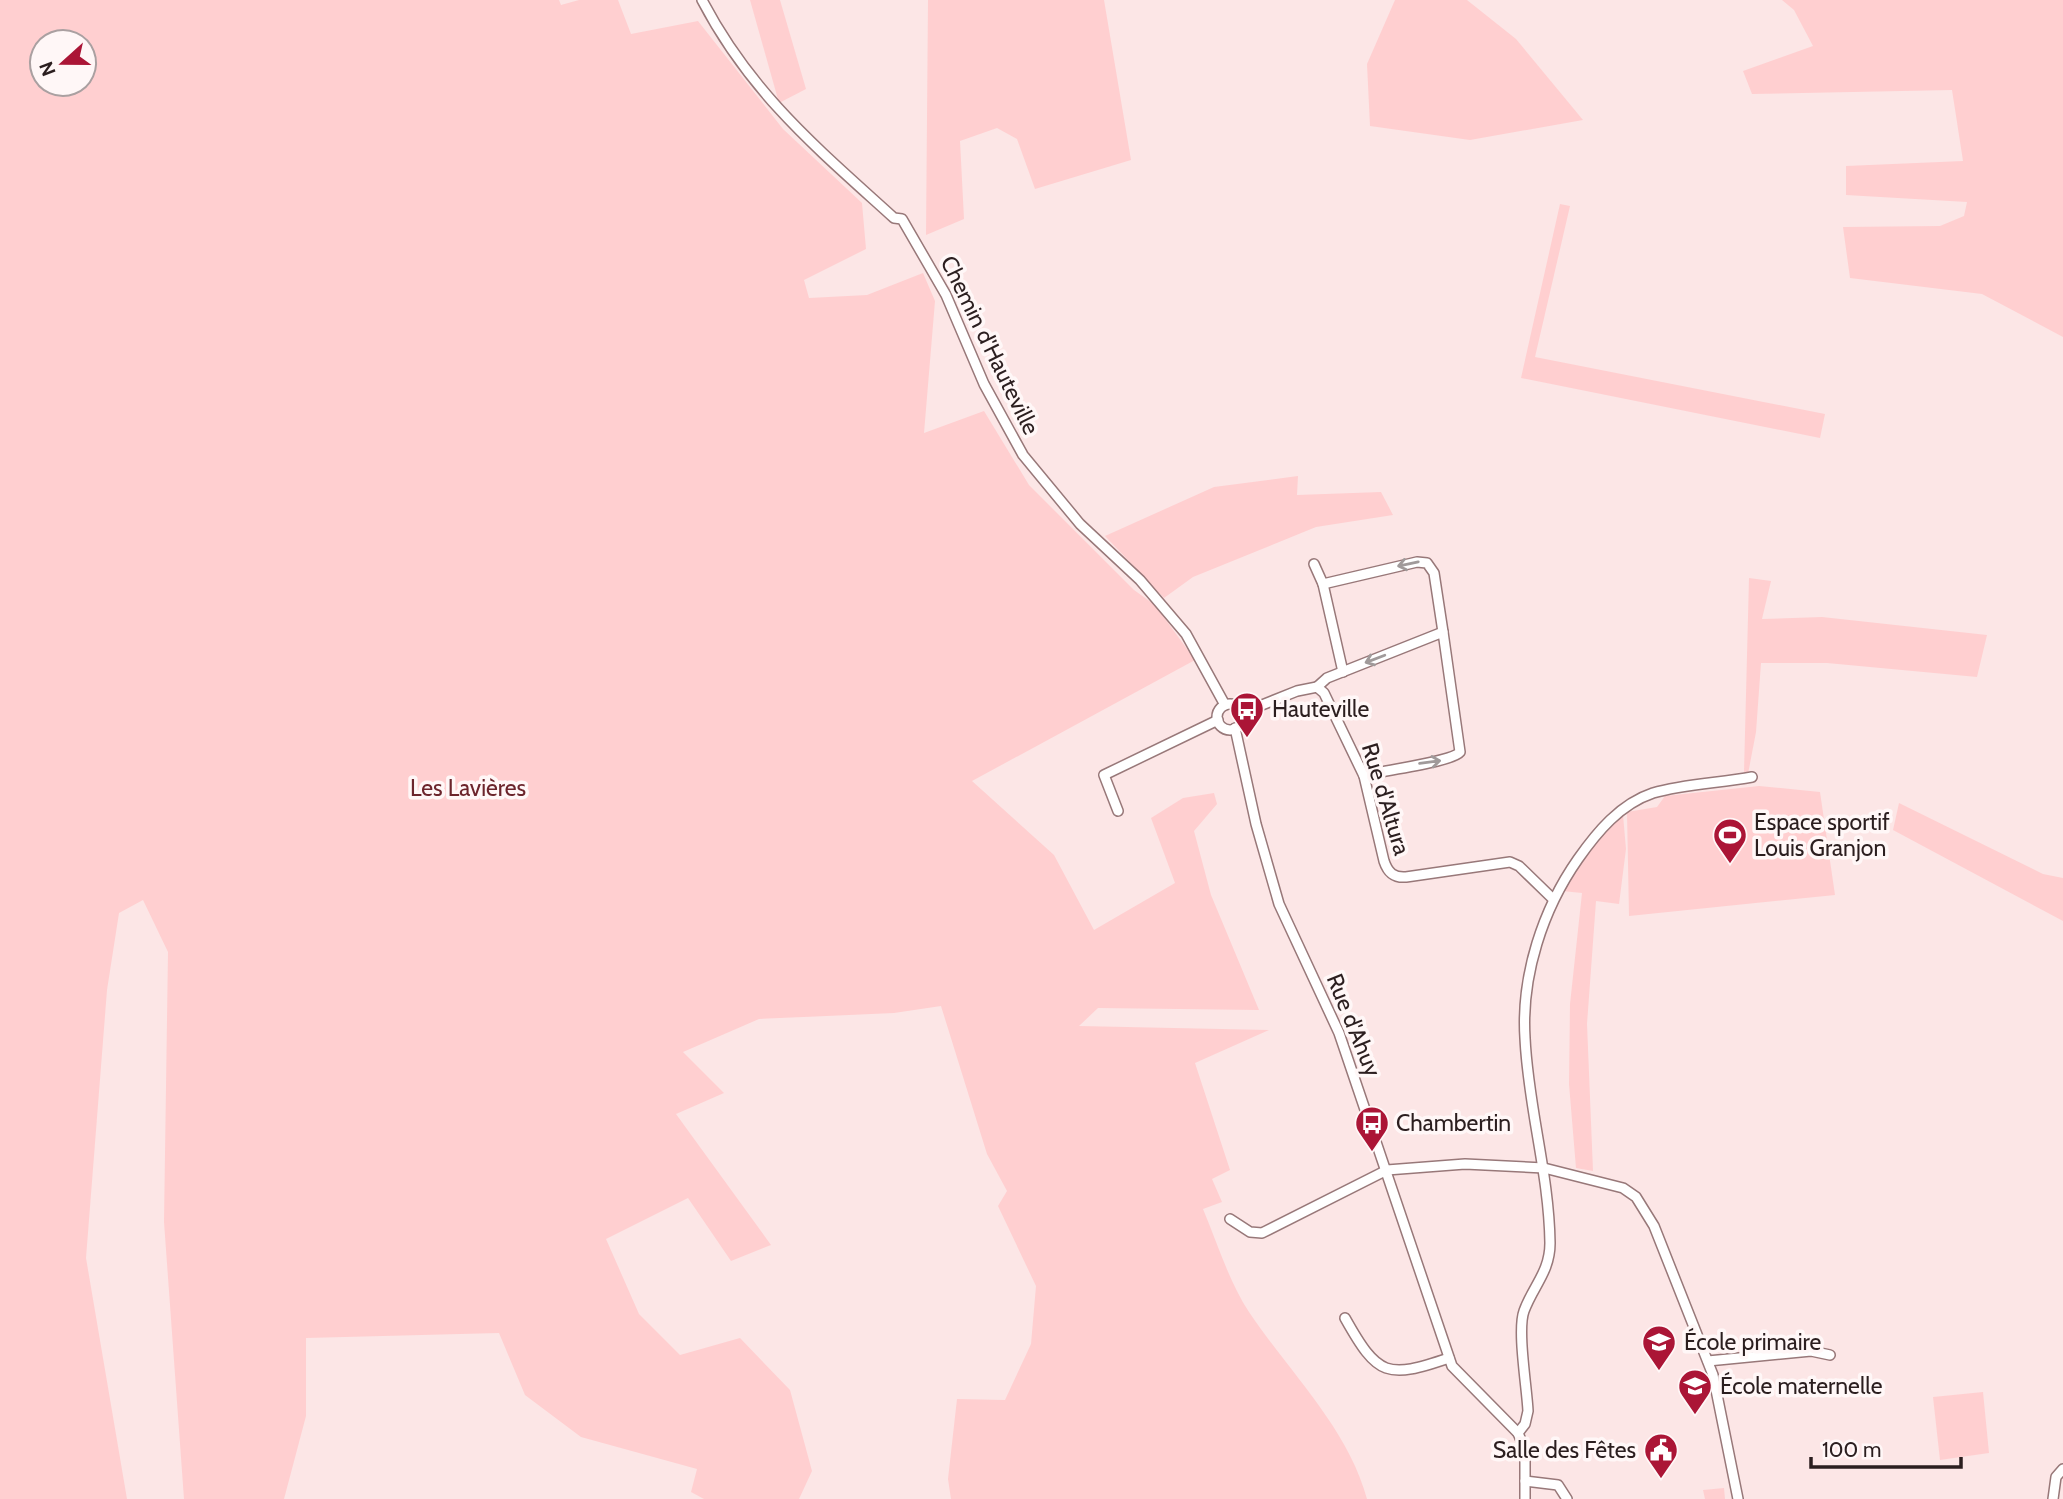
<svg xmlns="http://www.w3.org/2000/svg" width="2063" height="1499" viewBox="0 0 2063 1499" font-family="Cabin,sans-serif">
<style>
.green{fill:#ffcfd0;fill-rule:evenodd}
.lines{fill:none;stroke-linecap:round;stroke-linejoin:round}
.minor-casing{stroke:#987879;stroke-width:12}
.minor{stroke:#fff;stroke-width:9}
.oneway{stroke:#a09a9a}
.labels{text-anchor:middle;stroke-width:7;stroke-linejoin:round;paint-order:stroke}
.street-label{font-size:23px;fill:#2b1e1f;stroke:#fff7f7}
.poi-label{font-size:23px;fill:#2b1e1f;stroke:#fff7f7;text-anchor:start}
.park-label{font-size:23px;fill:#6c252c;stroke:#fff7f7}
</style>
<rect width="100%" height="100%" fill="#fce6e6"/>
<g class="green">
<path d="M0 0H559L561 5 579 0H618L631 34 698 21 783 129 862 203 866 249 804 280 809 298 867 295 923 273 935 301 924 433 984 411 1029 485 1134 590 1155 605 1195 660 972 781 1054 855 1094 930 1175 883 1151 818 1183 798 1214 793 1217 804 1194 831 1211 895 1259 1010 1098 1008 1079 1026 1269 1030 1195 1063 1230 1170 1212 1179 1222 1202 1203 1209C1217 1242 1229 1282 1249 1312 1289 1372 1348 1428 1367 1499H951L948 1479 957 1399 1005 1400 1031 1344 1036 1286 998 1206 1007 1191 987 1154 941 1006 894 1013 759 1019 683 1052 724 1093 676 1114 771 1245 731 1261 688 1198 606 1239 639 1314 680 1355 740 1338 790 1390 812 1471 799 1499H704L691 1492 697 1469 581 1437 525 1395 499 1333 306 1338V1416L284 1499H184L164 1222 168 952 143 900 119 913 107 990 86 1258 127 1499H0ZM84 42V84H42V42Z"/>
<path d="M750 0H780L806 89 779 103Z"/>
<path d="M928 0H1104L1131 160 1035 189 1017 139 997 128 960 141 964 219 926 235Z"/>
<path d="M1395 0H1467L1516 39 1583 120 1470 140 1370 126 1367 64Z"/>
<path d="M1782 0H2063V337L1982 294 1850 278 1843 227 1940 226 1964 216 1967 202 1846 195V166L1963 161 1952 90 1752 94 1743 71 1813 46 1794 10Z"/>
<path d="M1560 204 1570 206 1535 357 1825 414 1820 438 1521 378Z"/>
<path d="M1298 476 1297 495 1381 492 1393 515 1316 527 1193 577 1164 598 1105 536 1214 487Z"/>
<path d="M1749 578 1771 581 1762 619 1822 617 1987 635 1977 677 1827 663H1761L1756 732 1748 774 1744 772Z"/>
<path d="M1759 786 1820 792 1835 895 1629 916 1627 812 1657 807 1665 796Z"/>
<path d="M1899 803 2043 874 2063 878V921L1893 830Z"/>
<path d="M1623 815 1626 849 1619 904 1596 901 1587 1024 1593 1171 1576 1168 1569 1084 1570 1004 1582 893 1562 891 1599 839Z"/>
<path d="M1983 1392 1989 1453 1940 1460 1933 1397Z"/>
<path d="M1724 1488 1725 1499H1705L1703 1490Z"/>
</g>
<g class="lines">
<g class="minor-casing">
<g id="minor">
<path d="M702 0C751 94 817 148 894 218L902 219 946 295 984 384 1023 455 1080 524 1140 580 1186 634 1225 705"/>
<path d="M1314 564 1323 584"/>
<path d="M1343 672 1323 584 1417 562 1427 563 1434 573 1443 632"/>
<path d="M1317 687 1327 678 1443 632 1460 752C1452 762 1383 770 1364 776"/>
<circle cx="1230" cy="717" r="13"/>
<path d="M1242 713 1297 691 1317 687 1324 693 1364 776 1384 861C1388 873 1394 878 1406 877L1510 862 1519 866 1552 898"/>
<path d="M1235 728 1256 824 1279 904 1339 1033 1452 1366 1518 1433"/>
<path d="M1118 811 1104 775 1218 720"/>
<path d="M1230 1219 1250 1232 1262 1233 1387 1170 1465 1164 1544 1168 1623 1188 1636 1197 1654 1226 1713 1375 1738 1499"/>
<path d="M1345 1318C1378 1377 1387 1379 1449 1358"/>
<path d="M1708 1361 1811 1351 1830 1355"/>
<path d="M1525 1481 1558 1485 1567 1499"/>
<path d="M1525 1499V1450L1518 1433 1525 1424 1528 1411C1527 1388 1517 1330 1524 1311 1533 1286 1550 1272 1550 1243 1549 1173 1528 1107 1525 1038 1521 975 1543 909 1578 859 1597 832 1620 804 1653 793 1684 784 1720 783 1752 777"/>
<path d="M2053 1499 2056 1477 2063 1469"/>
</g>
</g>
<use href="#minor" class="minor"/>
</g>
<defs><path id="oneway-shaft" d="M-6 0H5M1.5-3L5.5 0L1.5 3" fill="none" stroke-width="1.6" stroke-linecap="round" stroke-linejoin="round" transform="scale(1.75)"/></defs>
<g class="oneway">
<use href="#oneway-shaft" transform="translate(1408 564) rotate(168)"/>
<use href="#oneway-shaft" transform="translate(1375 659) rotate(159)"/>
<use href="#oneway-shaft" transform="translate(1430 762) rotate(-7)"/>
</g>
<defs>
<g id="bus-pin" transform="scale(1.75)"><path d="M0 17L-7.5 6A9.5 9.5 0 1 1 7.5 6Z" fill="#ab1536" stroke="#fff7f7"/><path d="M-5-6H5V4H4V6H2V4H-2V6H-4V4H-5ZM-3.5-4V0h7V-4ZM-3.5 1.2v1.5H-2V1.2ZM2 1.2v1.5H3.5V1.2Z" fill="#fff"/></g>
<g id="stadium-pin" transform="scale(1.75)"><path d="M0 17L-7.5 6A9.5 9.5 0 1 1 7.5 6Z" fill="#ab1536" stroke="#fff7f7"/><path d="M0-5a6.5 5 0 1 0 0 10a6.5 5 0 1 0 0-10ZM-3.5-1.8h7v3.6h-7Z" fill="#fff"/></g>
<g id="school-pin" transform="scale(1.75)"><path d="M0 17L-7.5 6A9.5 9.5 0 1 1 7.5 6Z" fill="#ab1536" stroke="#fff7f7"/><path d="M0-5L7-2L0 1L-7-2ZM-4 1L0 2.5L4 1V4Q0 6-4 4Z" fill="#fff"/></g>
<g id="civic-pin" transform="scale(1.75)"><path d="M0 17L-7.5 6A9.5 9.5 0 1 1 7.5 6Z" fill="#ab1536" stroke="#fff7f7"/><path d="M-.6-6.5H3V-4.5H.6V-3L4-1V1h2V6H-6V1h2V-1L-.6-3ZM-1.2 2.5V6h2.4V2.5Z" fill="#fff"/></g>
</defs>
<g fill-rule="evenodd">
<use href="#bus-pin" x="1247" y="709"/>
<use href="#stadium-pin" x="1730" y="835"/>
<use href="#bus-pin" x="1372" y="1123"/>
<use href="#school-pin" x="1659" y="1342"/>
<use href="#school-pin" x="1695" y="1386"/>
<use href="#civic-pin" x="1661" y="1450"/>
</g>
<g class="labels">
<g class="street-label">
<text transform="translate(990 345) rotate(64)" y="8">Chemin d'Hauteville</text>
<text transform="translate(1386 799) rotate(73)" y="8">Rue d'Altura</text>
<text transform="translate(1354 1025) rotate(68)" y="8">Rue d'Ahuy</text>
</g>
<g class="poi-label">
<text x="1272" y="717">Hauteville</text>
<text x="1754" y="830">Espace sportif<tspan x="1754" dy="26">Louis Granjon</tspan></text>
<text x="1396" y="1131">Chambertin</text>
<text x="1684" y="1350">École primaire</text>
<text x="1720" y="1394">École maternelle</text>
<text x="1636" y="1458" text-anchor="end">Salle des Fêtes</text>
</g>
<g class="park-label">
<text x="468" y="796">Les Lavières</text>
</g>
</g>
<g transform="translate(63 63) rotate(249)"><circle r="33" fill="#fff7f7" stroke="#aaa0a1" stroke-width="2"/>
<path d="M0-5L12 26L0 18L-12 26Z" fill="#ab1536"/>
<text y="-10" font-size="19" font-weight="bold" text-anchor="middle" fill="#2b1e1f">N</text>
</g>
<path d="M1811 1457v10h150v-10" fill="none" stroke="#2b1e1f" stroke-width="3.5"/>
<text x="1822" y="1457" font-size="21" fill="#2b1e1f" stroke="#fff7f7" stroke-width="5" paint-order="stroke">100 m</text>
</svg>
